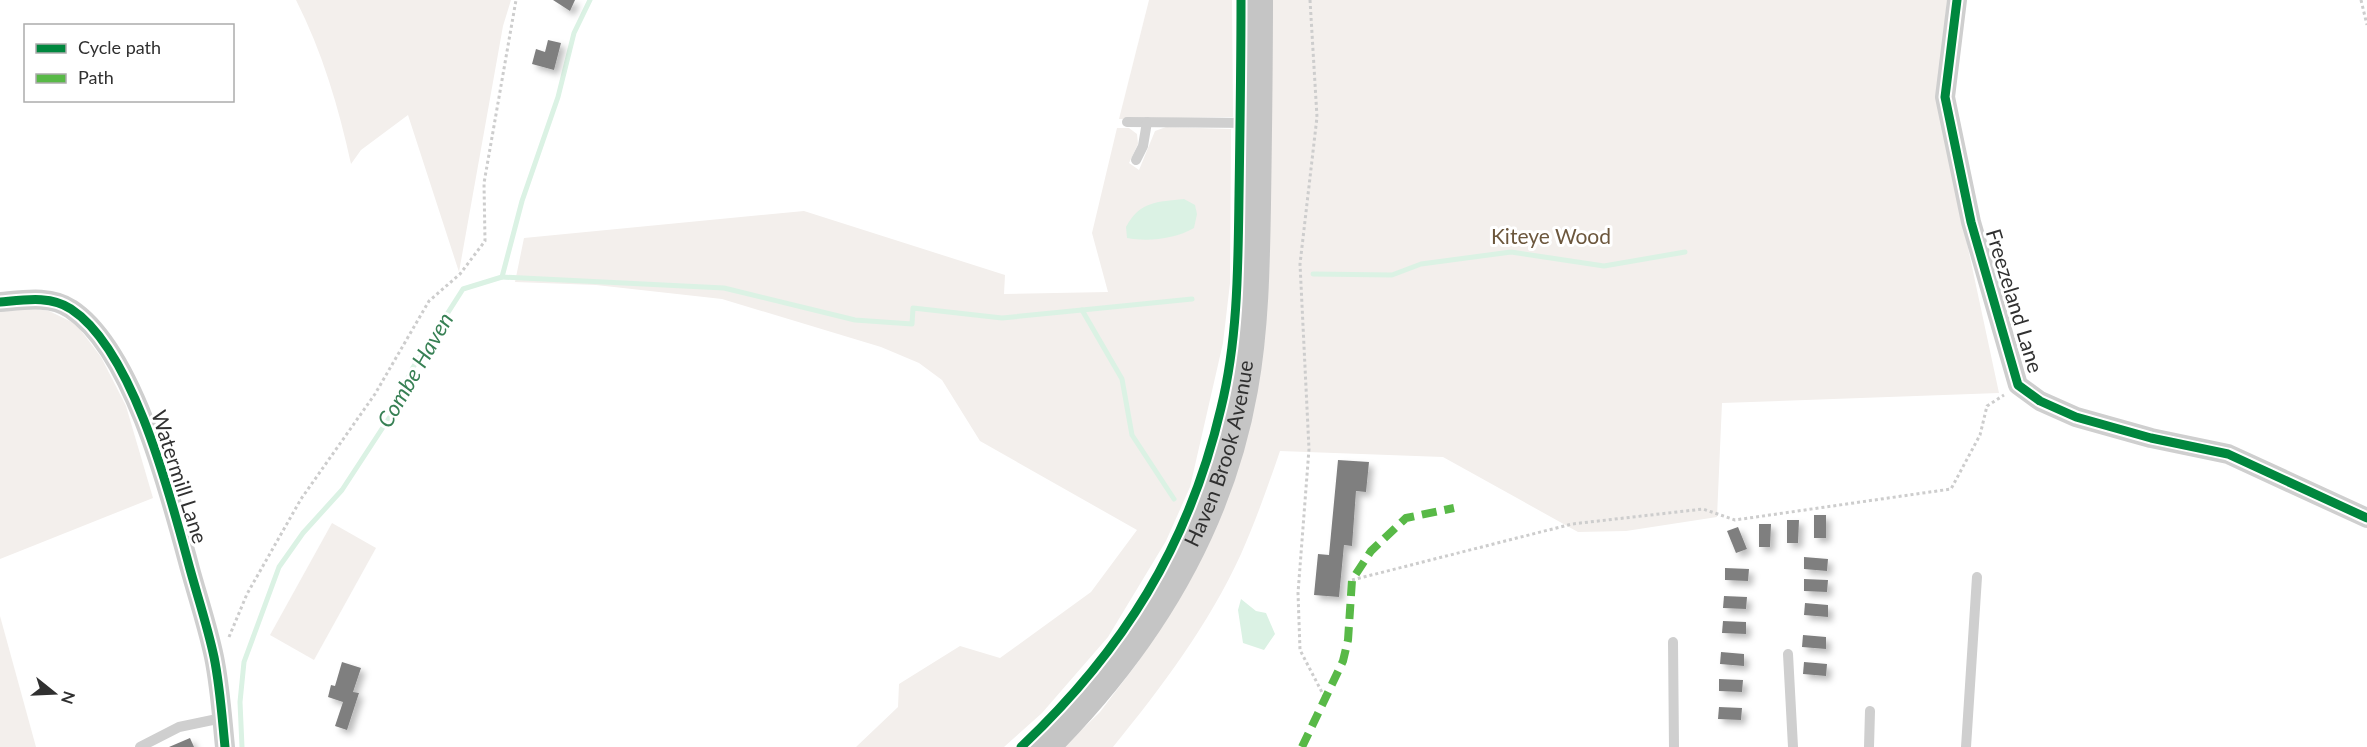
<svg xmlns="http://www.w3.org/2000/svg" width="2367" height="747" viewBox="0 0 2367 747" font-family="Lato,sans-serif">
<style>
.green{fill:#f3efec}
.water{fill:#dbf2e4}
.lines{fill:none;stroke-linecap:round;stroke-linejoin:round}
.stream{stroke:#dbf2e4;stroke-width:5}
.building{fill:#7f7f7f;filter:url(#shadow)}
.path{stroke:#cdcdcd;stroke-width:3;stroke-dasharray:3 3;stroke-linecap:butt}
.service{stroke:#cfcfcf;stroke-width:10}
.minor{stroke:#cfcfcf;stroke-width:20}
.primary{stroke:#c5c5c5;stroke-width:32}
.quiet{stroke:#58b947;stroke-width:8;stroke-dasharray:15 8;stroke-linecap:butt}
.cycleway-casing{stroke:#fff;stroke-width:13}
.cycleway{stroke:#00873e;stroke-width:9}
.labels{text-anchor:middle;stroke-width:6;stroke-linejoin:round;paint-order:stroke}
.park-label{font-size:21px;fill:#6c573d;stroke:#fff}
.street-label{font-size:21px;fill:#303030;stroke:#fff}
.water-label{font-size:22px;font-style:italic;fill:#378054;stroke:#fff}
</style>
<defs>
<filter id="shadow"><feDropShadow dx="4.5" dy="4.5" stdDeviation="3" flood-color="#0004"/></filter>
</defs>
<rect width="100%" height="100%" fill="#fff"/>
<g class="green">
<path d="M296 0H511L503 26 459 272 408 115 361 150 351 164C339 108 322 51 296 0Z"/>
<path d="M1149 0H1232L1233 117 1119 119Z"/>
<path d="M1273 0H1947L1937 103 1999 393 1722 403 1717 517 1626 531 1578 532 1443 457 1280 451C1268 486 1256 520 1241 554 1209 624 1162 687 1113 747H1064L1100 712 1138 662 1171 609 1257 391 1269 279Z"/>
<path d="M1166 127 1231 129 1230 283 1223 343 1190 487 1166 541 1108 637 1042 713 1004 747H856L898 707 899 684 960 646 1000 658 1091 592 1137 530 980 441 942 380 919 363 881 347 722 299 596 285 515 282 524 238 804 211 1005 275 1004 294 1108 292 1092 233 1117 128H1129L1137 134 1138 144 1129 163 1139 170 1155 131Z"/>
<path d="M31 308 49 311 76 324 101 357 126 406 153 498 0 559V311Z"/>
<path d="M332 523 376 548 314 660 270 635Z"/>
<path d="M0 616 36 747H0Z"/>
</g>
<g class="water">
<path d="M1184 199 1195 205 1197 214 1194 228C1175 239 1148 242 1127 238L1126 227C1140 201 1157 202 1184 199Z"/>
<path d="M1241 599 1256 611 1266 613 1275 634 1264 650 1243 643 1238 610Z"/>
</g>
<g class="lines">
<g class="stream">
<path d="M1313 274 1392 275 1421 264 1511 252 1604 266 1685 252"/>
<path d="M502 277 724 288 855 320 912 324 913 308 1002 318 1082 310 1122 379 1132 435 1174 499"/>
<path d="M1082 310 1192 299"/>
<path d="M242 747 240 702 244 662 279 567 303 533 342 490 391 415 412 369 463 289 502 277 522 201 558 97 574 33 590 0"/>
</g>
</g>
<g class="building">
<path d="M553 0H575L570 11Z"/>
<path d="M548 40 561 43 554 70 532 64 536 49 545 52Z"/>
<path d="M1338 460 1369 462 1366 492 1356 491 1352 546 1344 545 1339 597 1314 595 1318 554 1329 555Z"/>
<rect x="1814" y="515" width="12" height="23"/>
<path d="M1787 520H1799L1798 543H1787Z"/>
<path d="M1759 524H1771L1770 547H1759Z"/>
<path d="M1738 527 1747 549 1736 553 1727 531Z"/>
<path d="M1804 557 1828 559 1827 571 1804 569Z"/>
<path d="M1725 568 1749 569 1748 581 1725 580Z"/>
<path d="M1804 579 1828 580 1827 592 1804 591Z"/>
<path d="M1724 596 1747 597 1746 609 1723 608Z"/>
<path d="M1805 603 1828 605V617L1804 615Z"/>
<path d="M1723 621 1746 622V634L1722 633Z"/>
<path d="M1803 635 1826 637V649L1802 647Z"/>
<path d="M1721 652 1744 654V666L1720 664Z"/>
<path d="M342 662 361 668 353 692 359 693 347 730 335 726 343 702 328 697 331 685 335 686Z"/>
<path d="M1804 662 1827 664 1826 676 1803 674Z"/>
<path d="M1719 679 1743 680 1742 692 1719 691Z"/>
<path d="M1719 707 1742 708 1741 720 1718 719Z"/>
<path d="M190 738 194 747H169Z"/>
</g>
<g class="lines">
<g class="path">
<path d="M1310 0 1317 117 1300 264 1309 449 1298 593 1300 650 1326 700"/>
<path d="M2361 0 2367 25"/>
<path d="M1352 580 1572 524 1703 509 1735 520 1951 489 1980 435 1987 406 2004 395"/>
<path d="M229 637 247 594 301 499 375 394 429 301 460 274 485 241 484 183 516 0"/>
</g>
<g class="service">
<path d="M1127 122 1253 123"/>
<path d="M1136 160 1143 146 1147 122"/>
<path d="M1673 642 1674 747"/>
<path d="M1788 654 1793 747"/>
<path d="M140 747 179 727 222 718"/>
<path d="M1869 747 1870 711"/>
<path d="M1966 747 1977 577"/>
</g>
<g class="minor">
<path d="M1957 0 1945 97 1971 222 2018 385 2040 401 2076 417 2151 438 2228 454 2367 518"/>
<path d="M0 302C23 300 51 295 71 309 134 350 171 499 190 569 198 598 208 628 214 657 220 686 222 717 225 747"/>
</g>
<path class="primary" id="s1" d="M1043 747C1143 647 1217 530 1242 389 1253 328 1254 265 1255 204 1256 136 1257 68 1257 0"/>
<path class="quiet" d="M1302 747 1343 661 1348 640 1352 580 1371 551 1406 518 1454 508"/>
<g class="cycleway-casing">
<g id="cycleway">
<path d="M1957 0 1945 97 1971 222 2018 385 2040 401 2076 417 2151 438 2228 454 2367 518"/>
<path d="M0 302C23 300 51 295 71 309 134 350 171 499 190 569 198 598 208 628 214 657 220 686 222 717 225 747"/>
<path d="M1021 747C1123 651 1189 545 1221 408 1238 339 1238 266 1239 196 1240 130 1241 65 1241 0"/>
</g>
</g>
<use href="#cycleway" class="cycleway"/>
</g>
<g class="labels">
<g class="park-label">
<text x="1551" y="244">Kiteye Wood</text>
</g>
<g class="street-label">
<text transform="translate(2014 301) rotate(73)" y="7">Freezeland Lane</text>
<text dy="7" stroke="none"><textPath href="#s1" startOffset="348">Haven Brook Avenue</textPath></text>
<text transform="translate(179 477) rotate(72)" y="7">Watermill Lane</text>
</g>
<g class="water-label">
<text transform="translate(415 370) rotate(-60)" y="8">Combe Haven</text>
</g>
</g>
<rect x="24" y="24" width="210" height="78" fill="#ffffff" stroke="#acacac" stroke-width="1.5"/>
<rect x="36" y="44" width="30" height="9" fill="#00873e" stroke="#acacac" stroke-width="1.5"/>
<text x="78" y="54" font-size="18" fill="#303030">Cycle path</text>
<rect x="36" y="74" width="30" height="9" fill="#58b947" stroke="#acacac" stroke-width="1.5"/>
<text x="78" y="84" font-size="18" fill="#303030">Path</text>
<g transform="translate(54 693) rotate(108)" stroke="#ffffff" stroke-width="4.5" paint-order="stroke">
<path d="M0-4.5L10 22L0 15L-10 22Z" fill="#303030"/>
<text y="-9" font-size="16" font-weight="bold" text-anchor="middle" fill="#303030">N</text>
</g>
</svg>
